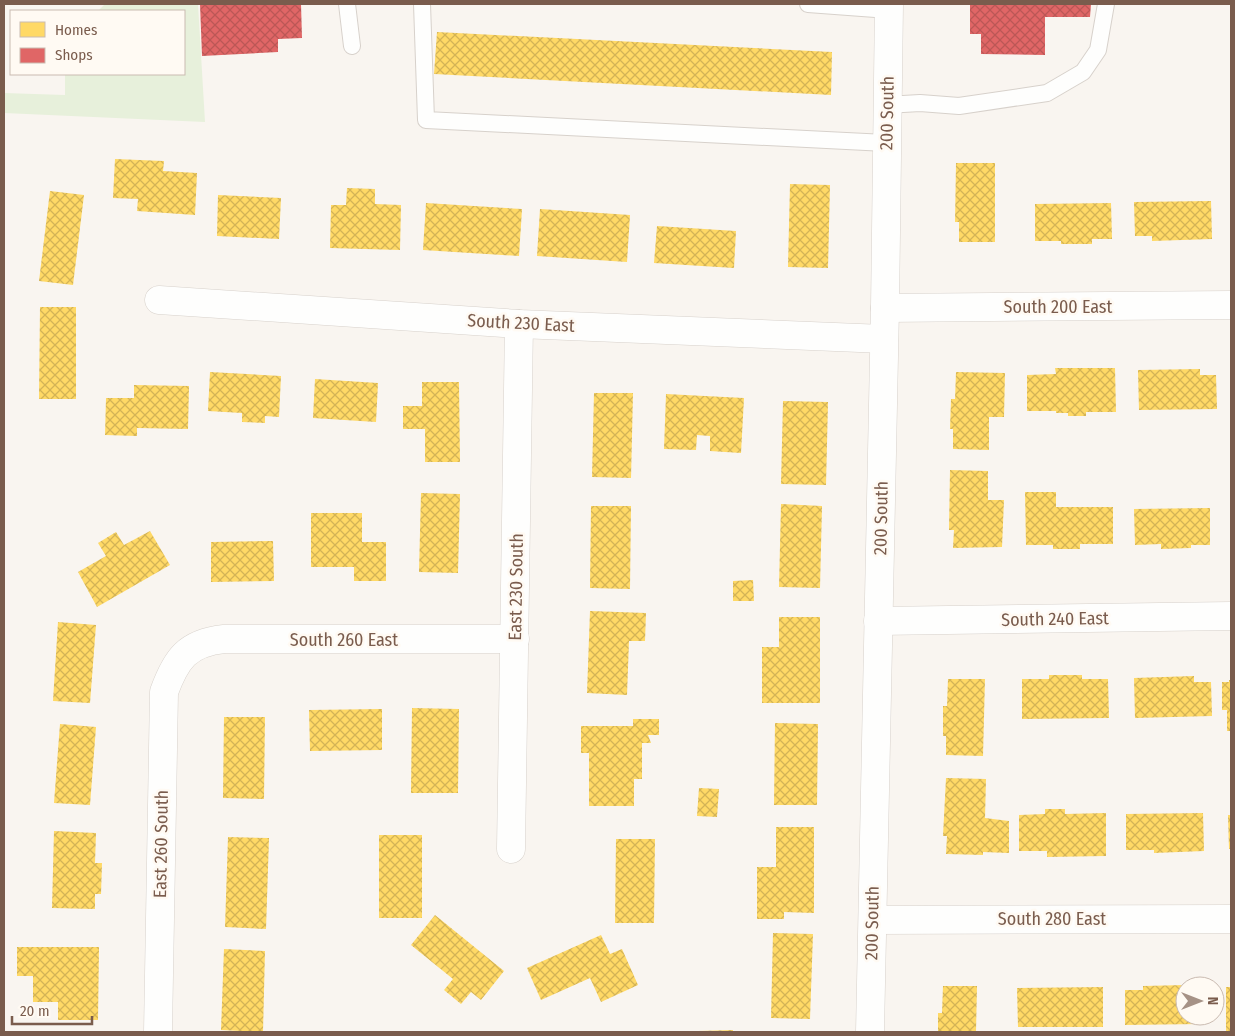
<svg xmlns="http://www.w3.org/2000/svg" width="1235" height="1036" viewBox="0 0 1235 1036" font-family="'Fira Sans Condensed',sans-serif">
<style>
.grass{fill:#e7f0db}
.homes{fill:url(#homes-cross-hatch)}
.shops{fill:url(#shops-cross-hatch)}
.lines{fill:none;stroke-linecap:round;stroke-linejoin:round}
.service-casing{stroke:#d7d1cb;stroke-width:18}
.minor-casing{stroke:#d7d1cb;stroke-width:29}
.tertiary-casing{stroke:#d7d1cb;stroke-width:29}
.service{stroke:#fefefd;stroke-width:16}
.minor{stroke:#fefefd;stroke-width:28}
.tertiary{stroke:#fefefd;stroke-width:28}
.labels{text-anchor:middle;stroke-width:5;stroke-linejoin:round;paint-order:stroke}
.street-label{font-size:18px;fill:#7a5c4d;stroke:#fffaf3}
</style>
<defs>
<pattern id="homes-cross-hatch" width="8" height="8" patternUnits="userSpaceOnUse" patternTransform="scale(1.25)"><rect width="8" height="8" fill="#ffd966"/><path d="M0 0l8 8M0 8l8-8" fill="none" stroke="#d3b356"/></pattern>
<pattern id="shops-cross-hatch" width="8" height="8" patternUnits="userSpaceOnUse" patternTransform="scale(1.25)"><rect width="8" height="8" fill="#e06666"/><path d="M0 0l8 8M0 8l8-8" fill="none" stroke="#bb5756"/></pattern>
</defs>
<rect width="100%" height="100%" fill="#f9f5f0"/>
<path class="grass" d="M105 4H198L205 122 4 113V93L65 95V74H184V11H98Z"/>
<g class="homes">
<path d="M437 32 832 52 831 95 434 74Z"/>
<path d="M115 159 164 161 163 171 197 173 195 215 137 211 138 199 113 198Z"/>
<path d="M956 163H995V242H959V222H955Z"/>
<path d="M790 184 830 185 828 268 788 267Z"/>
<path d="M347 188 375 189V204L401 205 400 250 330 248 331 205H346Z"/>
<path d="M50 191 84 195 73 285 39 281Z"/>
<path d="M218 195 281 198 279 239 217 236Z"/>
<path d="M1211 201 1212 239 1152 241V236H1135L1134 202Z"/>
<path d="M426 203 522 209 519 256 423 250Z"/>
<path d="M1111 203 1112 239H1092V244H1061V241H1035V204Z"/>
<path d="M540 209 630 215 627 262 537 256Z"/>
<path d="M657 226 736 231 734 268 654 263Z"/>
<path d="M40 307H76V399H39Z"/>
<path d="M1055 368H1115L1116 412H1086V416H1068V413H1056V411H1027V375L1056 374Z"/>
<path d="M1200 369V375H1216L1217 409 1139 410 1138 370Z"/>
<path d="M210 372 281 376 279 417 265 416V423L242 422V413L208 411Z"/>
<path d="M956 372 1005 373 1004 417H989V450L953 449V429H950L951 399H955Z"/>
<path d="M315 379 378 383 376 422 313 418Z"/>
<path d="M422 382H459L460 462H425V429H403V406H422Z"/>
<path d="M134 385 189 386 188 429 137 428V436L105 435 106 398H134Z"/>
<path d="M594 393H633L631 478 592 477Z"/>
<path d="M666 394 744 398 741 453 710 451V436L697 435 696 450 664 449Z"/>
<path d="M783 401 828 402 826 485 781 484Z"/>
<path d="M950 470 988 471V500H1004L1002 547 953 548 954 530H949Z"/>
<path d="M1025 492H1056V507H1113V544H1080V549H1053V545H1026Z"/>
<path d="M421 493 460 494 458 573 419 572Z"/>
<path d="M781 504 822 506 820 588 779 587Z"/>
<path d="M591 506H631L630 589 590 588Z"/>
<path d="M1210 508V545H1191V548L1161 549V544L1135 545 1134 509Z"/>
<path d="M311 513H362V542H386V581H354V567H311Z"/>
<path d="M150 531 170 565 97 607 78 572 106 556 98 543 116 532 124 545Z"/>
<path d="M273 541 274 581 211 582V542Z"/>
<path d="M753 580 754 601H733V581Z"/>
<path d="M590 611 646 613 645 641H629L627 695 587 693Z"/>
<path d="M779 617H820V703H762V647H779Z"/>
<path d="M58 622 96 625 90 703 53 701Z"/>
<path d="M1049 675H1082V679H1108L1109 718 1022 719V679H1049Z"/>
<path d="M1194 676V682H1211L1212 716 1135 718 1134 678Z"/>
<path d="M948 679H985L983 756 946 755V736H943V706H947Z"/>
<path d="M1229 680H1231V731H1227V710H1222V682H1229Z"/>
<path d="M412 708 459 709 458 793H411Z"/>
<path d="M382 709V750L310 751 309 710Z"/>
<path d="M224 717H265L264 799 223 798Z"/>
<path d="M633 719H659V735H648L651 743H642V779H634V806H589V753H581V726H633Z"/>
<path d="M775 723 818 724 817 805H774Z"/>
<path d="M60 724 96 727 90 805 54 803Z"/>
<path d="M946 778 986 779 985 818 1009 821V853L983 852V855L946 854 947 836H943Z"/>
<path d="M699 788 719 789 717 817 697 816Z"/>
<path d="M1045 809H1065V814L1106 813V856L1047 857V851H1019V815L1045 814Z"/>
<path d="M1203 813 1204 851 1154 853V850H1126V814Z"/>
<path d="M1228 815H1231V849H1229Z"/>
<path d="M776 827H814V913L784 912V919H757V867H776Z"/>
<path d="M54 831 96 833 95 863H102L101 894H95V909L52 908Z"/>
<rect x="379" y="835" width="43" height="83"/>
<path d="M228 837 269 838 266 929 225 927Z"/>
<path d="M616 839H655L654 923H615Z"/>
<path d="M435 915 504 971 481 1000 471 992 461 1004 444 990 453 979 411 945Z"/>
<path d="M773 933 813 934 810 1019 771 1018Z"/>
<path d="M601 935 610 954 622 949 638 985 601 1002 590 978 541 1000 527 968Z"/>
<path d="M17 947H99L98 1020H58V1002H33V976H17Z"/>
<path d="M224 949 265 951 263 1032 221 1030Z"/>
<path d="M1185 985V1016H1202V1024L1125 1025V990H1143V986Z"/>
<path d="M943 986H977L976 1032H938V1013H942Z"/>
<path d="M1103 987V1027H1018L1017 988Z"/>
<rect x="1226" y="987" width="5" height="45"/>
<path d="M733 1030V1032H698V1031Z"/>
</g>
<g class="shops">
<path d="M200 4H301L302 38 278 39V52L202 56Z"/>
<path d="M970 4H1091L1090 17H1045V55L981 54V34H970Z"/>
</g>
<g class="lines">
<g class="service-casing">
<g id="service">
<path d="M347 4 352 46"/>
<path d="M422 4 426 120 886 143"/>
<path d="M808 4 889 10"/>
<path d="M886 105 920 103 959 106 1047 93 1083 72 1098 50 1106 4"/>
</g>
</g>
<g class="minor-casing">
<g id="minor">
<path d="M159 300 519 324 884 339"/>
<path d="M885 308 1231 305"/>
<path d="M878 621 1231 616"/>
<path d="M511 849 519 324"/>
<path d="M873 920 1231 919"/>
<path d="M158 1032 164 692C176 659 187 643 224 639H515"/>
</g>
</g>
<g class="tertiary-casing">
<path id="tertiary" d="M870 1032 885 308 889 4"/>
</g>
<use href="#service" class="service"/>
<use href="#minor" class="minor"/>
<use href="#tertiary" class="tertiary"/>
</g>
<g class="labels">
<g class="street-label">
<text transform="translate(887 113) rotate(-89)" y="6">200 South</text>
<text x="1058" y="313">South 200 East</text>
<text transform="translate(521 323) rotate(3)" y="6">South 230 East</text>
<text transform="translate(881 518) rotate(-89)" y="6">200 South</text>
<text transform="translate(516 587) rotate(-89)" y="6">East 230 South</text>
<text transform="translate(1055 619) rotate(-1)" y="6">South 240 East</text>
<text x="344" y="646">South 260 East</text>
<text transform="translate(161 844) rotate(-89)" y="6">East 260 South</text>
<text x="1052" y="925">South 280 East</text>
<text transform="translate(872 923) rotate(-89)" y="6">200 South</text>
</g>
</g>
<rect width="1235" height="1036" fill="none" stroke="#7a5c4d" stroke-width="10"/>
<rect x="10" y="10" width="175" height="65" fill="#fffaf3" stroke="#cabbb1"/>
<rect x="20" y="22" width="25" height="15" fill="#ffd966" stroke="#cabbb1"/>
<text x="55" y="35" font-size="15" fill="#7a5c4d">Homes</text>
<rect x="20" y="48" width="25" height="15" fill="#e06666" stroke="#cabbb1"/>
<text x="55" y="60" font-size="15" fill="#7a5c4d">Shops</text>
<g transform="translate(1200 1001) rotate(90)"><circle r="24" fill="#fffaf3" stroke="#cabbb1"/>
<path d="M0-4L9 19L0 12L-9 19Z" fill="#a69286"/>
<text y="-8" font-size="14" font-weight="bold" text-anchor="middle" fill="#7a5c4d">N</text>
</g>
<path d="M12 1016v8h80v-8" fill="none" stroke="#7a5c4d" stroke-width="2.5"/>
<text x="20" y="1016" font-size="15" fill="#7a5c4d" stroke="#fffaf3" stroke-width="4" paint-order="stroke">20 m</text>
</svg>
